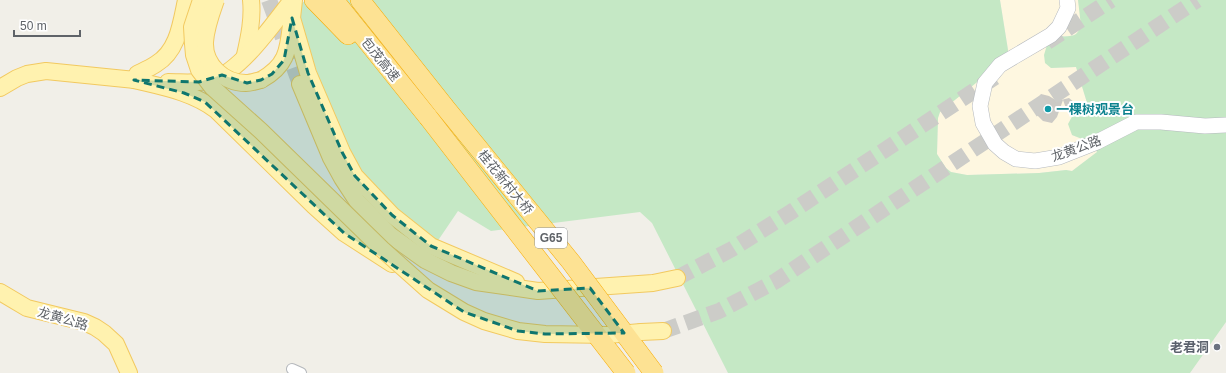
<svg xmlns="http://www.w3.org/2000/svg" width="1226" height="373" viewBox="0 0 1226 373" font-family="Helvetica,'Noto Sans SC',sans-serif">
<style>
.commercial{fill:#fef7e0}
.green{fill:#c5e8c5}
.building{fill:#cccac5}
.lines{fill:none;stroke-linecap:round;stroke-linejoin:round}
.primary-tunnel{stroke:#ccccc8;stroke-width:16;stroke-dasharray:16 8;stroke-linecap:butt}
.minor-casing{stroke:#b5b8bc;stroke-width:12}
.secondary-casing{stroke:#b6babf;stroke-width:16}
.primary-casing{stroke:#f2c960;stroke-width:18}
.motorway-casing{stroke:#f9ab00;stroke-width:20}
.minor{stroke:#fff;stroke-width:10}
.secondary{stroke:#fff;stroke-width:15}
.primary{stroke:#fff2af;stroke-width:16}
.motorway{stroke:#fde293;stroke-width:19}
.primary-bridge-casing{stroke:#f2c960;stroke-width:18;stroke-linecap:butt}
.motorway-bridge-casing{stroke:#f9ab00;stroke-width:20;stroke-linecap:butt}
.primary-bridge{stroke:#fff2af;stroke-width:16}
.motorway-bridge{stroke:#fde293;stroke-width:19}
.marked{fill:#0f766e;fill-opacity:0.2;stroke:#0f766e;stroke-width:3;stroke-dasharray:8 5;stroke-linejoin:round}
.culture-dot{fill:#0f9aa8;stroke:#fff;stroke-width:1.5}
.worship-dot{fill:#6b7280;stroke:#fff;stroke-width:1.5}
.labels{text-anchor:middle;stroke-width:4;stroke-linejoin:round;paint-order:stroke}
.shield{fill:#fff;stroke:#8f9295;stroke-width:1}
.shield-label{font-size:12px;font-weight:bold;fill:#5f6368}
.street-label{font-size:13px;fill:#5f6368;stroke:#fff}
.culture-label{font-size:13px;font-weight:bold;fill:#0d838f;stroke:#fff;text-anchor:start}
.worship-label{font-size:13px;font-weight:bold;fill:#5b616d;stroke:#fff;text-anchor:end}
</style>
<rect width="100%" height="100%" fill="#f1efe8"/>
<path class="commercial" d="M1000 0H1078L1082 26 1077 34 1071 36H1056L1051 68 1076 67 1088 106 1074 113 1072 135 1087 141 1095 146 1097 152 1072 171 1066 170 1039 173 967 175 951 172 946 168 937 154 938 118 940 112 1002 62 1008 49Z"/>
<path class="green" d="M306 0H1000L1008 50 1007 56 1002 62 940 112 938 118 937 154 946 168 951 172 967 175 1039 173 1066 170 1072 171 1097 152C1093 142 1082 139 1072 135L1068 124 1074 113 1088 106 1076 67 1051 68 1045 63 1044 55 1050 35C1057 36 1070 38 1076 34 1078 32 1080 29 1081 26L1078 0H1226V322L1190 373H728L652 223 640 212 491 231 458 211 437 242 382 198 343 145 307 44 297 7Z"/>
<path class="building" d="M1041 94 1049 96 1057 101 1069 98 1075 103 1073 108 1067 111 1063 100 1057 117 1052 123 1043 121 1037 115 1035 107 1037 99Z"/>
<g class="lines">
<g class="primary-tunnel">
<path d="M269 0 300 84"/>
<path d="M1047 42 1111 0"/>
<path d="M677 278 732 249 791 212 995 77"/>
<path d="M663 331 719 311 776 281 1197 0"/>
</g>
<g class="minor-casing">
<path id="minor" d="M292 369 301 373"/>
</g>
<g class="secondary-casing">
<path id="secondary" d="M1067 0 1068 8 1059 27 1051 35 1000 65 985 83 980 106 983 123 995 144 1004 152 1016 159 1035 161 1059 157 1097 142 1136 122H1161L1205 126 1226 125"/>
</g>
<g class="primary-casing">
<g id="primary">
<path d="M294 0 292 18 308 73 342 152 355 176 392 215 431 246 516 282"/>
<path d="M245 55C249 37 253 19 251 0"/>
<path d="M137 74C143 71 150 68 156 64 178 51 181 23 186 0"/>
<path d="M134 80C163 87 192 92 216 110L314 206 344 233 392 264"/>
<path d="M261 80C286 66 288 52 291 25"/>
<path d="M168 82C183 82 197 84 212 80 241 71 273 24 292 0"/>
<path d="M300 84 331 158 342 178 357 201 390 235 425 260 451 273 476 282 538 291 653 283 677 278"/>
<path d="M0 88 17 78 27 74 46 71 145 81"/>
<path d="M0 292 27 308 84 322 95 327 104 333 116 344 129 373"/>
<path d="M641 332 663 331"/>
</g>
</g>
<g class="motorway-casing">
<g id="motorway">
<path d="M314 0 348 35"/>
<path d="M334 0 428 117"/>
<path d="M360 0 444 106"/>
</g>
</g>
<use href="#minor" class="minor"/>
<use href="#secondary" class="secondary"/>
<use href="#primary" class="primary"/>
<use href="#motorway" class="motorway"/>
<g class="primary-bridge-casing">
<g id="primary-bridge">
<path d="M201 0 192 27 193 44 194 55 199 70 212 87 261 131 382 249 428 290 464 312 484 321 518 331 545 334 608 335 641 332"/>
<path d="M216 0C211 14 206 27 205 42 204 65 224 83 246 83 251 83 256 81 261 80"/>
</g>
</g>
<g class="motorway-bridge-casing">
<g id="motorway-bridge">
<path d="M444 106 571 262 654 373"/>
<path d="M428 117 626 373"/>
</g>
</g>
<use href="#primary-bridge" class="primary-bridge"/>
<use href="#motorway-bridge" class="motorway-bridge"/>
</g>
<path class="marked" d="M292 18 308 73 342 152 355 176 392 215 431 246 538 291 590 288 624 333 545 334 518 331 464 312 344 233 205 102 184 93 134 80 199 82 222 75 247 83 261 80 272 74 284 60Z"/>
<circle class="culture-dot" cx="1048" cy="109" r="4"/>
<circle class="worship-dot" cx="1217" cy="347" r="4"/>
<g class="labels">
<rect class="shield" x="535" y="228" width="32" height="20" rx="3"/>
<g class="shield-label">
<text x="551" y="242">G65</text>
</g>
<g class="street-label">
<text transform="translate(381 59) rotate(51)" y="5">包茂高速</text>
<text transform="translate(1076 148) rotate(-20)" y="5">龙黄公路</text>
<text transform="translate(506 182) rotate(51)" y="5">桂花新村大桥</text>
<text transform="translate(63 318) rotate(16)" y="5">龙黄公路</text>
</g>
<g class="culture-label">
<text x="1056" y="114">一棵树观景台</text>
</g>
<g class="worship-label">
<text x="1209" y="352">老君洞</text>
</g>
</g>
<path d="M14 30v6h66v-6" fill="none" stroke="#5f6368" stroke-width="2"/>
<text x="20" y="30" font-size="12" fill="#5f6368" stroke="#ffffff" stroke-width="3" paint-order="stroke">50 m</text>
</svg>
